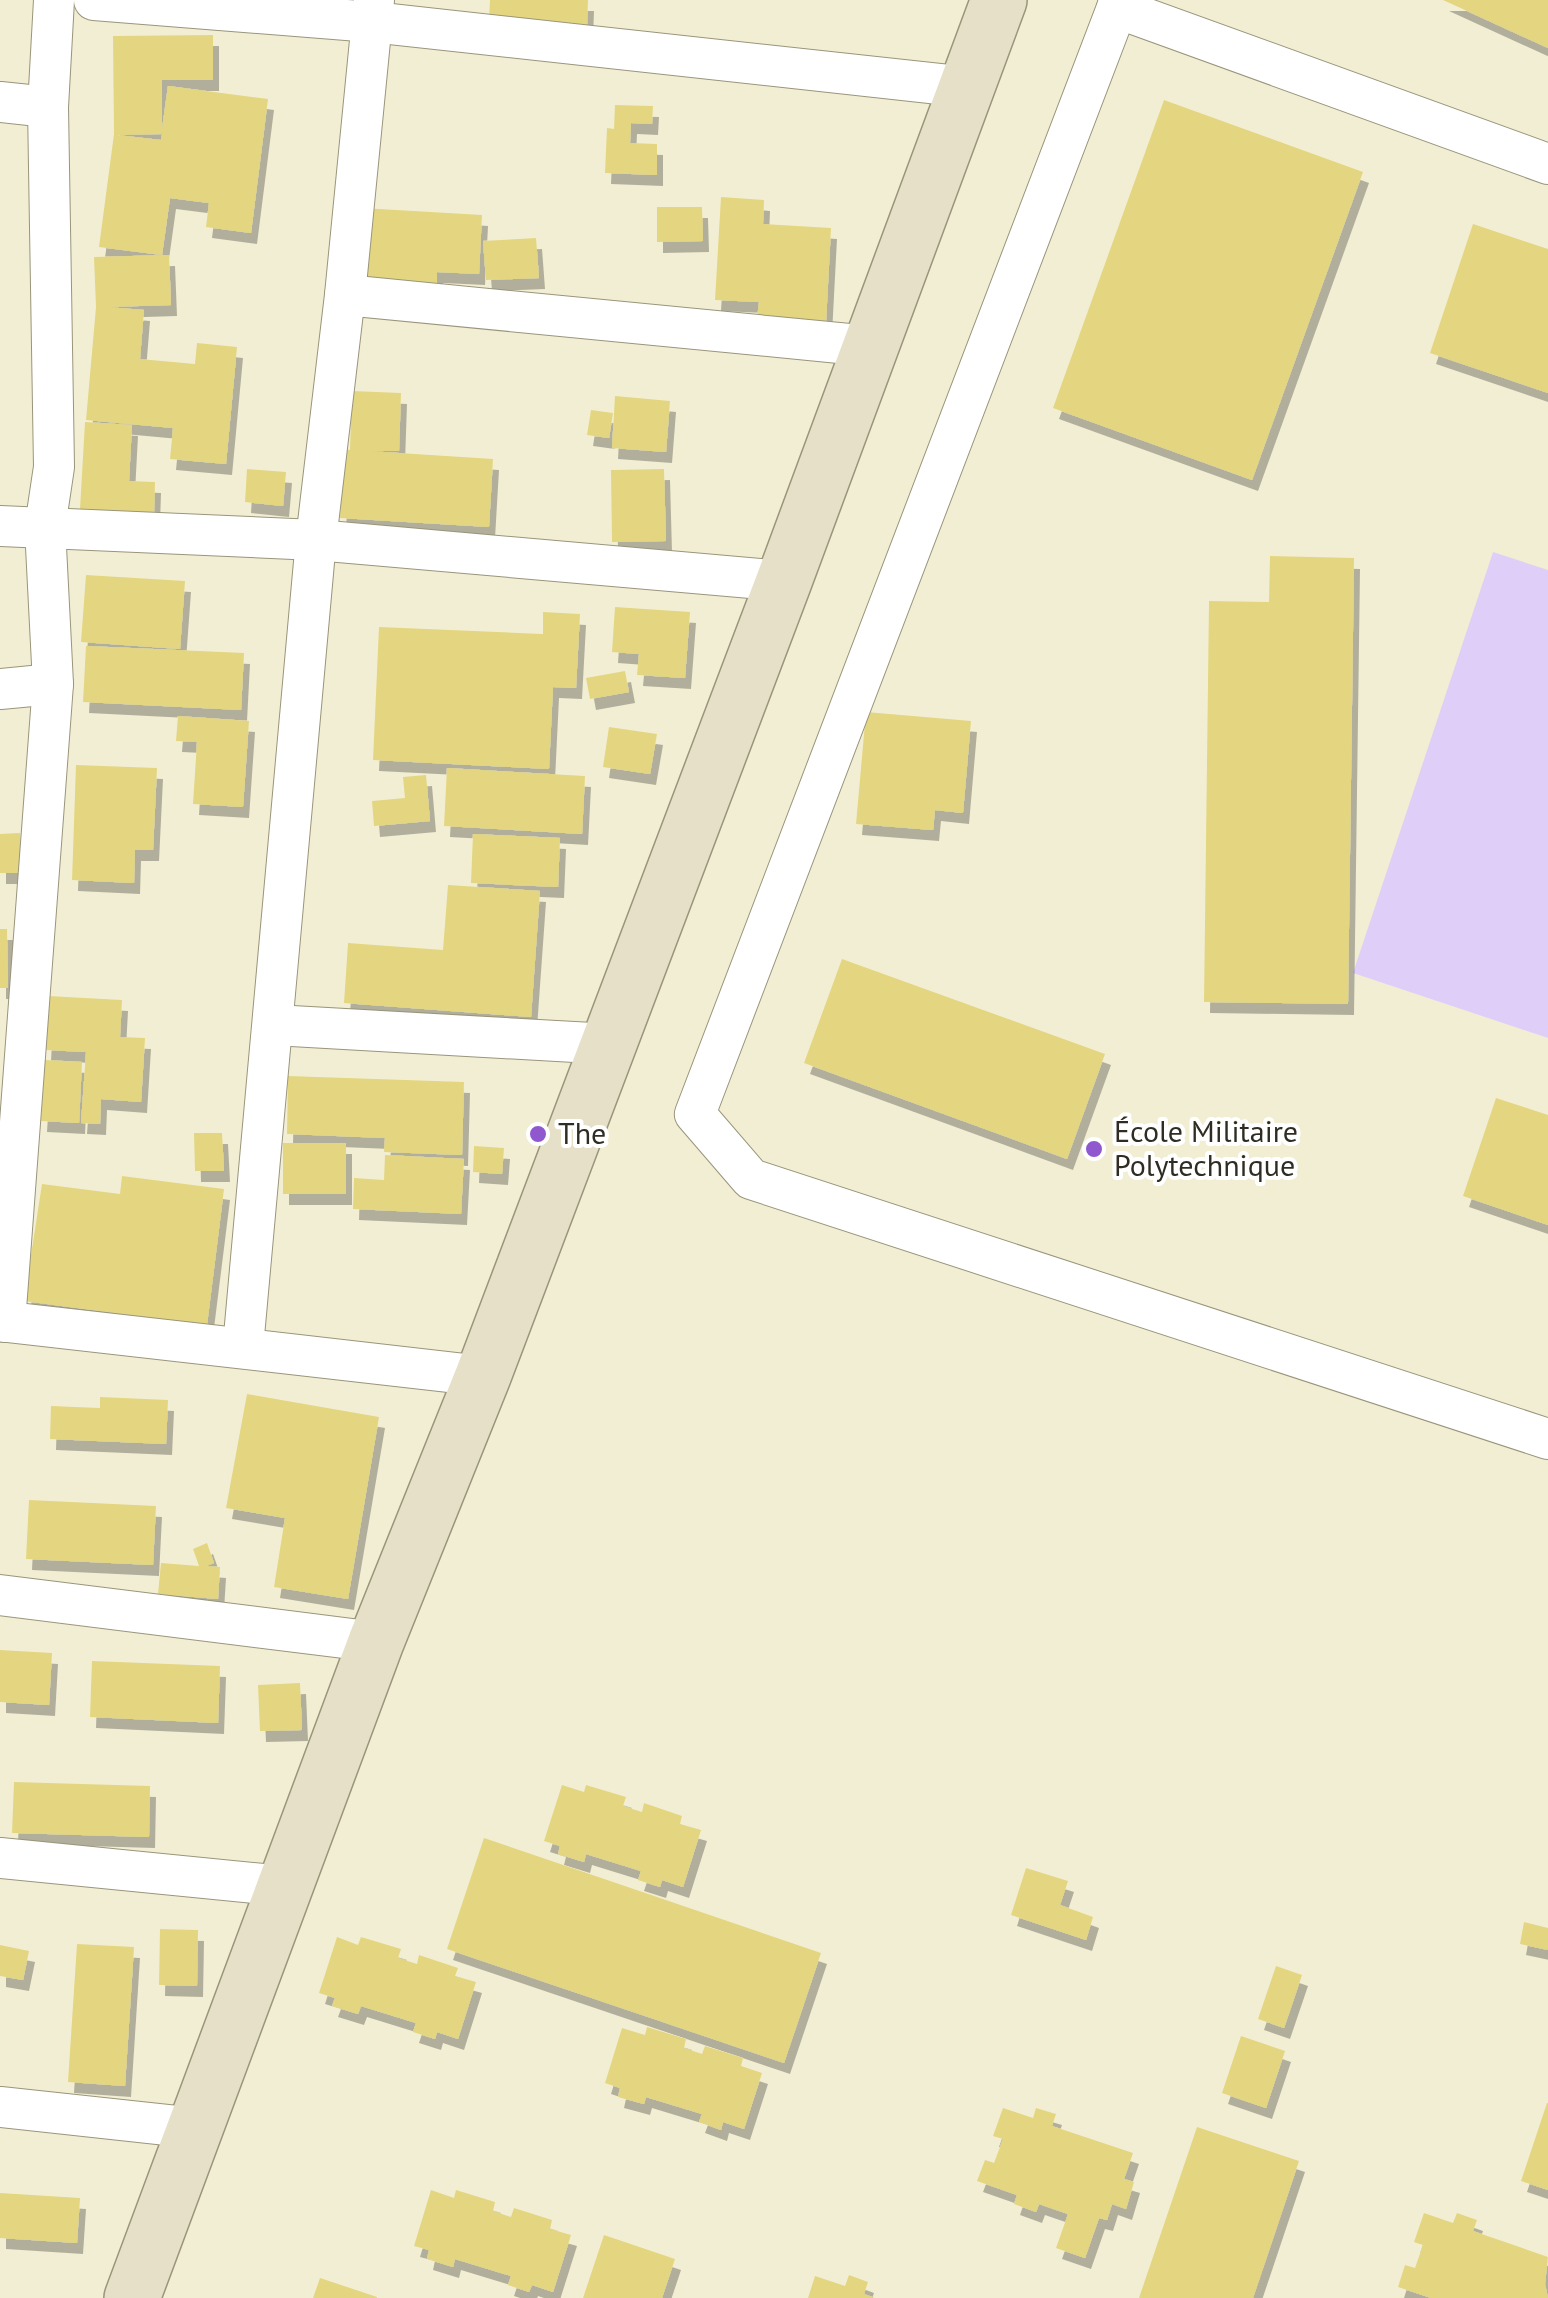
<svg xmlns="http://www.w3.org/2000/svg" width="1548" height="2298" viewBox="0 0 1548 2298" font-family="'PT Sans',sans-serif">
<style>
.green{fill:#dfcff8}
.building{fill:#e4d680;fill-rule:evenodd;filter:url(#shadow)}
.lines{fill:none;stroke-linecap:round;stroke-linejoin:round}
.minor-casing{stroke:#99957b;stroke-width:42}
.secondary-casing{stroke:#99957b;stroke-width:58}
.minor{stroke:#fff;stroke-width:40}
.secondary{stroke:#e5e0c7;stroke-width:55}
.poi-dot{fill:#9058cf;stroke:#fff;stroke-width:4}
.labels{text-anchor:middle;stroke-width:8;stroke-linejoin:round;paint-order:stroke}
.poi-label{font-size:30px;fill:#2f2d23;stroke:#fff;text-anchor:start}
</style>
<defs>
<filter id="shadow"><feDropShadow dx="6" dy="11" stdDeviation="0" flood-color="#0004"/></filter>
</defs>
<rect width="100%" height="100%" fill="#f2eed3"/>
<path class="green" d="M1493 552 1548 570V1038L1353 973Z"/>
<g class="building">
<path d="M490 0H588L587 27 489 20Z"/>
<path d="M1443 0H1548V48Z"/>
<path d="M213 35V80H162V129L168 86 268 99 251 233 206 227 209 203 170 198 162 255 99 247 114 134 113 36ZM162 134 161 140 117 135Z"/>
<path d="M1164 100 1363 172 1252 480 1053 408Z"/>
<path d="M615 105 653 106 652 124 631 123 630 143 657 144V175L605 173 607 128 614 129Z"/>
<path d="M721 197 764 200 763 224 831 228 826 323 757 319 759 302 715 300Z"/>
<path d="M657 207H702L703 241 657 242Z"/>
<path d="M362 208 482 215 479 274 437 272V284L358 280Z"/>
<path d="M1473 224 1548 249V393L1430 353Z"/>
<path d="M536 238 539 278 486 280 483 241Z"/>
<path d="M169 255 171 305 107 307 144 310 140 359 195 364 197 343 237 347 226 464 170 459 173 428 86 420 96 307 94 257Z"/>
<path d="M352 391 401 393 399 451H368L493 459 489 527 340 518 344 449 350 450Z"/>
<path d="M615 396 670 401 666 452 612 448Z"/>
<path d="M591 410 613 413 609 438 587 435Z"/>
<path d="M85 422 132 425 129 481 155 482 154 513 80 509Z"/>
<path d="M247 469 286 472 283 506 245 502Z"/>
<path d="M664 469 666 541 612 542 611 470Z"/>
<path d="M1270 556 1354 558 1348 1004 1204 1002 1209 601 1269 602Z"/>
<path d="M86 575 185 581 180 649 81 642Z"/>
<path d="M615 607 690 612 685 678 637 675 639 654 612 652Z"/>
<path d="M543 612 580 614 576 688 553 687 549 769 373 760 379 627 543 634Z"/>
<path d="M86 646 244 653 241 710 83 702Z"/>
<path d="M625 671 629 692 590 699 586 678Z"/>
<path d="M866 712 971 721 963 813 935 810 933 830 856 824Z"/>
<path d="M178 716 249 721 243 807 193 804 197 742 176 741Z"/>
<path d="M609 727 657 734 650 774 603 767Z"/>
<path d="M76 765 157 768 153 850H135L134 883 72 880Z"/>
<path d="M447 768 585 776 582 834 444 826Z"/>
<path d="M426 775 430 821 374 826 372 801 405 798 403 777Z"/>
<path d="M20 833 22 873H0V834Z"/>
<path d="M473 834 560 838 558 887 471 883Z"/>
<path d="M448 885 540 891 531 1017 344 1003 348 943 443 950Z"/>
<path d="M0 929H7L8 988H0Z"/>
<path d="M842 959 1105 1054 1067 1159 804 1063Z"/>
<path d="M48 996 122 1000 120 1037 145 1038 141 1102 101 1099 100 1124 81 1123 86 1052 45 1050Z"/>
<path d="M45 1060 82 1062 79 1123 41 1121Z"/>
<path d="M288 1076 464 1082 462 1155 384 1152 385 1138 287 1134Z"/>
<path d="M1496 1098 1548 1115V1225L1463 1196Z"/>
<path d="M194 1133H222L224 1171H195Z"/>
<rect x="283" y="1143" width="63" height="51"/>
<path d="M474 1146 504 1148 502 1174 473 1172Z"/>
<path d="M385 1155 464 1159 461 1214 353 1209 354 1178 384 1180Z"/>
<path d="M122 1176 224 1189 207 1325 24 1301 42 1184 120 1194Z"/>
<path d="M247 1394 379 1417 348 1599 274 1587 285 1518 226 1508Z"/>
<path d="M100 1397 168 1400 166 1444 50 1439 51 1406 100 1408Z"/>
<path d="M29 1500 156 1506 153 1565 26 1559Z"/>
<path d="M207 1543 214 1563 206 1566 220 1567 218 1599 158 1594 161 1563 199 1566 193 1549Z"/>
<path d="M0 1650 52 1653 49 1705 0 1702Z"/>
<path d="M92 1661 220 1666 218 1723 90 1717Z"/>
<path d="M300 1683 302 1730 260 1731 258 1685Z"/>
<path d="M14 1782 150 1786 149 1837 12 1833Z"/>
<path d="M562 1785 584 1792 586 1785 626 1797 623 1806 642 1812 644 1803 682 1816 680 1824 701 1830 683 1887 662 1880 660 1887 638 1880 641 1871 586 1854 584 1862 558 1854 560 1846 544 1841Z"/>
<path d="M484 1838 821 1953 784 2063 447 1949Z"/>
<path d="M1026 1868 1068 1881 1060 1905 1093 1917 1086 1940 1011 1915Z"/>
<path d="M1524 1922 1548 1928V1950L1520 1944Z"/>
<path d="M160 1929 198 1930 197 1986 159 1985Z"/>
<path d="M337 1937 358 1945 361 1937 401 1949 398 1958 417 1964 419 1955 458 1968 455 1976 476 1982 458 2039 437 2032 435 2039 413 2032 416 2023 361 2006 358 2014 332 2006 335 1998 319 1993Z"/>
<path d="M77 1944 134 1947 125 2086 68 2082Z"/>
<path d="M0 1945 29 1951 23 1980 0 1976Z"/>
<path d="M1276 1966 1302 1975 1284 2028 1258 2019Z"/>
<path d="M647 2027 686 2039 684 2048 702 2054 705 2046 743 2058 741 2066 762 2073 744 2129 723 2122 721 2130 699 2122 702 2114 646 2097 644 2104 618 2097 620 2088 605 2083 622 2028 645 2035Z"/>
<path d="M1241 2036 1285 2051 1266 2108 1222 2093Z"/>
<path d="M1547 2103H1548V2190L1521 2181Z"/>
<path d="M1003 2108 1033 2118 1036 2108 1056 2114 1052 2126 1133 2153 1124 2179 1134 2182 1126 2209 1112 2204 1107 2220 1099 2218 1085 2258 1056 2248 1068 2214 1039 2204 1036 2212 1014 2204 1017 2195 977 2181 985 2160 994 2163 1003 2139 993 2136Z"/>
<path d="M1197 2127 1299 2161 1253 2298H1139Z"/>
<path d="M431 2190 454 2198 456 2190 495 2202 493 2211 511 2217 514 2208 552 2220 550 2229 571 2235 553 2292 532 2285 529 2292 508 2285 511 2276 455 2259 453 2267 427 2259 429 2250 414 2246Z"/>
<path d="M0 2193 80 2198 77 2243 0 2238Z"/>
<path d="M1424 2213 1453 2223 1457 2213 1477 2220 1473 2231 1548 2257 1545 2284 1548 2298H1431L1398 2287 1405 2265 1415 2268 1423 2245 1414 2242Z"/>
<path d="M604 2235 675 2259 662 2298H583Z"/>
<path d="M849 2275 868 2282 864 2294 875 2298H808L815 2276 845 2286Z"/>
<path d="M320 2278 377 2297V2298H313Z"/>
</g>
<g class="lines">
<g class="minor-casing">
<g id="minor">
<path d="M94 0 372 22 967 87"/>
<path d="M1120 0 695 1114 751 1179 1548 1439"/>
<path d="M1117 8 1548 164"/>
<path d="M0 102 48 107"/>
<path d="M345 295 870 346"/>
<path d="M0 526 316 540 784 581"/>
<path d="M0 689 53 684"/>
<path d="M274 1025 610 1044"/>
<path d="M0 1321 483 1376"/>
<path d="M5 1322 53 684 45 527 54 467 48 107 54 0"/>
<path d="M243 1347 316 540 345 295 374 0"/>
<path d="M0 1595 376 1642"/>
<path d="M0 1858 284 1886"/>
<path d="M0 2107 195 2128"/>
</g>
</g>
<g class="secondary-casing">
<path id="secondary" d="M132 2298 376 1642 483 1376 784 581 999 0"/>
</g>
<use href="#minor" class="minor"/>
<use href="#secondary" class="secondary"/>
</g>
<g class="poi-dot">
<circle cx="538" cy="1134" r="10"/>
<circle cx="1094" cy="1149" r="10"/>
</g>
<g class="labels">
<g class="poi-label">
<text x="1114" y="1142">École Militaire<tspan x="1114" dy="34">Polytechnique</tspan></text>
<text x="558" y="1144">The</text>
</g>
</g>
</svg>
